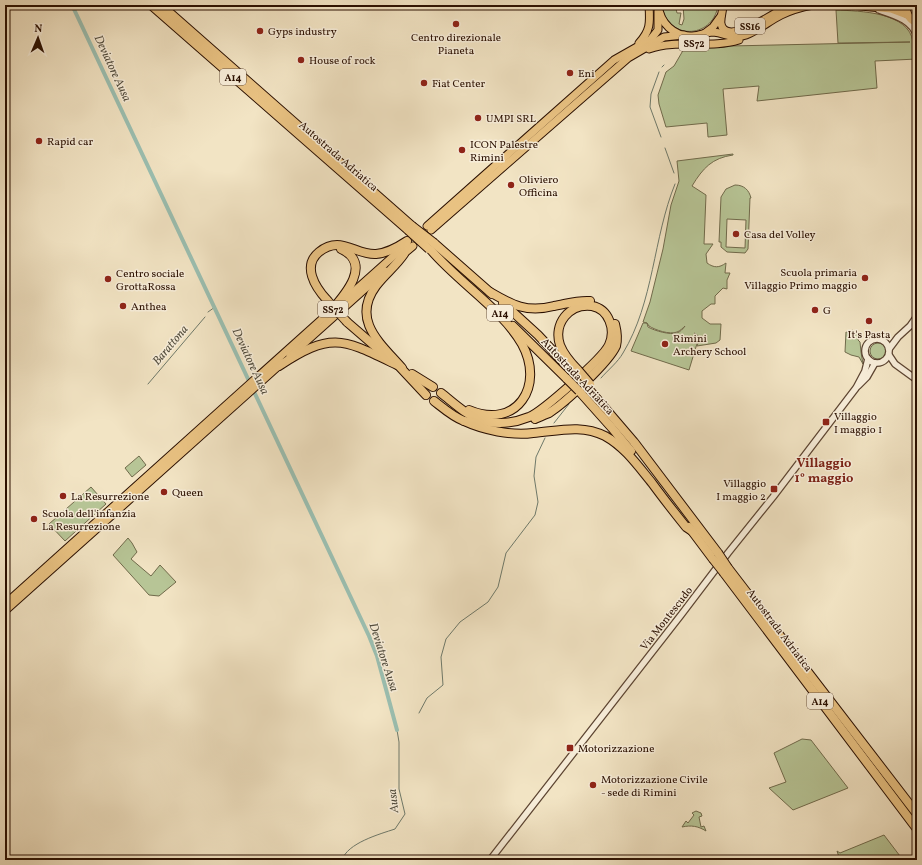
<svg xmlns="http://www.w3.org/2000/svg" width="922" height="865" viewBox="0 0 922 865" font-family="Vollkorn,serif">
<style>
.green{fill:#b7c596;stroke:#706a4b;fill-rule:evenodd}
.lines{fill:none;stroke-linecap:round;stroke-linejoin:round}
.stream{stroke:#6e796a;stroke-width:1}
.canal{stroke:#9bbfb1;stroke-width:4}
.minor-casing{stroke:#5c4431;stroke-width:8}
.major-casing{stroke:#2a0f00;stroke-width:9}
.highway-casing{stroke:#2a0f00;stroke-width:10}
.minor{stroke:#f7edd9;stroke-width:5.5}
.major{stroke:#e9c282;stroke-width:7}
.highway{stroke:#e9c282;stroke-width:8}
.highway-bridge-casing{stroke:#2a0f00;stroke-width:10;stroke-linecap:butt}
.highway-bridge{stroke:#e9c282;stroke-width:8}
.poi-dot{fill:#8f2418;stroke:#f7edd9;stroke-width:1.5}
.labels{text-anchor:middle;stroke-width:3;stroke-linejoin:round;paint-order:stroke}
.shield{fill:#f7edd9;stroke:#685241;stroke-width:1}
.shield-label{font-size:10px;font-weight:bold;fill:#2a0f00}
.poi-label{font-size:11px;fill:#2a0f00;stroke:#f7edd9;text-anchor:start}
.street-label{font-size:11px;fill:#2a0f00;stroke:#f7edd9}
.water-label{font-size:12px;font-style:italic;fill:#524d3e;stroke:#f7edd9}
.quarter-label{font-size:13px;font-weight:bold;fill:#7a1f14;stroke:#f7edd9}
</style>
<rect width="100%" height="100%" fill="#f2e4c4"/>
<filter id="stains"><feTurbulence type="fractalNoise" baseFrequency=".005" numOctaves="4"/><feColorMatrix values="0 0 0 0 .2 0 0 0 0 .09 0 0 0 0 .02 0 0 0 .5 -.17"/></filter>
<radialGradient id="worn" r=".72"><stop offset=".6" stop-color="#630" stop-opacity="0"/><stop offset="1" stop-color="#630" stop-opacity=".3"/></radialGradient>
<g class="green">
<path d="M662 5H675L677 13H681L679 24 682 25 684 19 683 5 718 6C712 40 666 40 662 5Z"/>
<path d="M836 10C860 11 909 12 913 42H916L917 59 875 61 877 88 757 101 759 86 723 89 727 135 708 137 707 123 666 127 659 104 658 95 666 72 674 66 685 47 910 42 838 43Z"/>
<path d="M733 154V155C712 158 703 168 692 186L706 195 704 244H713L706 254 707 263C714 268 719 268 726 263L725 273H730L727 280V289L723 288 715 296V304H711L702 311V318L710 324H721L720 340 716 343 697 346 700 337 694 333 699 337 689 370 631 351 643 323H647L648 327C655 331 670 335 677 333 680 332 683 329 685 326 683 328 680 331 677 332 670 335 655 330 649 326L647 323 643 322 650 302 663 249 671 205 679 181 677 161Z"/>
<path d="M735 185C744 185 749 190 751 198H750L748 249 745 253 727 252 721 247V242H719L721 197 726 189ZM727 219 746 220 745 248 726 247Z"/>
<path d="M853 330 858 336V340L860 342 861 352 863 364 859 357 851 355 845 352 846 332H850Z"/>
<circle cx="878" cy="351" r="8"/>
<path d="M139 456 146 465 132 477 125 468Z"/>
<path d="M91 487 106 504 65 541 49 524Z"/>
<path d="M128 538 132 543 137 552 131 559 151 576 160 565 176 582 159 596 149 595 113 555Z"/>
<path d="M802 739 811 740 848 788 793 810 769 788 786 782 774 753Z"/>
<path d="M696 811 701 813 702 816 699 817 701 827 704 826 706 831C698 826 691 825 682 827L686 821 688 823 694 815 692 813Z"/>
<path d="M884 835 903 860H840L837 851 840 853Z"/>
</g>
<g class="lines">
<g class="stream">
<path d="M662 67 664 65"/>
<path d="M659 72 651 94 650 107 661 137"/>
<path d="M665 148 674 173"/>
<path d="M208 312 215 307"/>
<path d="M601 378C608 370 618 362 623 353 654 302 653 238 675 184"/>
<path d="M148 384 205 317"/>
<path d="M554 423 569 404"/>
<path d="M419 713 427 698 443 685 441 657 446 639 460 622 488 602 498 587 506 553 535 515 538 502 534 476 536 457 545 438"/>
<path d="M342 860C347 843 380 834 395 829L405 814 399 789V742L397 730"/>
</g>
<path class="canal" d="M72 5 369 636 377 656 397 730"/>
<g class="minor-casing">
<g id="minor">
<path d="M879 10C894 15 913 20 917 37"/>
<circle cx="877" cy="351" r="12"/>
<path d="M889 349 898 337 910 326 917 316"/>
<path d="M889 355 895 364 917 380"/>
<path d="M858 386 867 377 875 363"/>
<path d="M490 860 681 615 728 553 773 497 856 388 865 371 868 359"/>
</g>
</g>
<g class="major-casing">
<g id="major">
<path d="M658 5C660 23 674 37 692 36 700 36 706 32 713 32 726 33 732 40 746 35 759 30 769 21 781 15 791 10 802 7 813 5"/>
<path d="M723 5C723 11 720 18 721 24 726 48 779 10 789 5"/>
<path d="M851 5 891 9 907 15"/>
<path d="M906 5C906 14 909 20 917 23"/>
<path d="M705 33 713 27 721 16"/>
<path d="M639 43C651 30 650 22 649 5"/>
<path d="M649 49C678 39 710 49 739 40"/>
<path d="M427 226 614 60 651 39 658 30V11"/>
<path d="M431 230 628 58 664 37 684 35"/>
<path d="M400 257 413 246"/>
<path d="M342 302 407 244"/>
<path d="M290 356 385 271"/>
<path d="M5 604 332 310"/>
<path d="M5 611 282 363"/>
</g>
</g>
<g class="highway-casing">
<g id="highway">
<path d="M151 5 408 230"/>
<path d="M161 5 412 226"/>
<path d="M434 243 492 294"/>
<path d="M431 250C458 282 502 309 522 344 545 386 517 430 469 410"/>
<path d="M490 292C512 305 527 313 554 306 566 304 577 300 590 301"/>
<path d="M327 300C315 287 302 266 319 252 324 248 331 245 337 245 350 245 362 255 376 254 388 253 398 247 407 241"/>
<path d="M503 303 538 335 566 365"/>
<path d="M329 313C343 297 374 264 341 249"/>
<path d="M347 322 384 354"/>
<path d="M513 326 567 379"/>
<path d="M398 365 426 395"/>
<path d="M279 366C332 331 343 339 397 365"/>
<path d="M402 368C380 343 351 320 376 286 385 274 396 266 404 254"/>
<path d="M412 374 433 387"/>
<path d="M586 386 634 442 718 553"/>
<path d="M579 391 612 428 631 451"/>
<path d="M441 393C454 403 468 417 484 421 499 425 514 423 529 417 543 411 603 358 609 345 616 330 609 309 592 306 569 303 553 324 560 345 564 355 570 362 578 370"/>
<path d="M434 401C443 408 453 417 464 421 483 430 512 436 533 433 558 431 581 424 605 436 625 447 638 466 652 483 663 498 674 512 686 527L692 531"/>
<path d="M535 419C539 417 544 415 549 413 565 403 609 362 616 346 618 338 617 332 615 324"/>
<path d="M464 421 480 423"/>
<path d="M689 527 713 559"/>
<path d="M728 568 917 814"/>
<path d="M724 573 917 829"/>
</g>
</g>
<use href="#minor" class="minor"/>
<use href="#major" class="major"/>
<use href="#highway" class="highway"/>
<g class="highway-bridge-casing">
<g id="highway-bridge">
<path d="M412 226 434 243"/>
<path d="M408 230 429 249"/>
<path d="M327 300 347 322"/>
<path d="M578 370 590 384"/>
<path d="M567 379 579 391"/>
<path d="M718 553 728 568"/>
<path d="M713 559 724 573"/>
</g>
</g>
<use href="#highway-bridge" class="highway-bridge"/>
</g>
<g class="poi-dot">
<circle cx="456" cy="24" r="4"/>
<circle cx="260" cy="31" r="4"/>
<circle cx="301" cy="60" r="4"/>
<circle cx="570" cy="73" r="4"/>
<circle cx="424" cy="83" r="4"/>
<circle cx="478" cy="118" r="4"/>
<circle cx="39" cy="141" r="4"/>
<circle cx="462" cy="150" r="4"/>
<circle cx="511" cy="185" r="4"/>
<circle cx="736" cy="234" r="4"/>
<circle cx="865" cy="278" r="4"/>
<circle cx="108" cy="279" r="4"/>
<circle cx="123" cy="306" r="4"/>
<circle cx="815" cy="310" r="4"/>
<circle cx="869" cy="321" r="4"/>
<circle cx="665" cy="344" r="4"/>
<rect x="822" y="418" width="8" height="8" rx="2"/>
<rect x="770" y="485" width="8" height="8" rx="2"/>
<circle cx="164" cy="492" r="4"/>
<circle cx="63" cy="496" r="4"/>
<circle cx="34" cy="519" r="4"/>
<rect x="566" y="744" width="8" height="8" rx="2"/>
<circle cx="593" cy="785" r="4"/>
</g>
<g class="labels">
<g class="shield">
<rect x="735" y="18" width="30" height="16" rx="3"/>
<rect x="679" y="35" width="30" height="16" rx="3"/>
<rect x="220" y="69" width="26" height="16" rx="3"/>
<rect x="318" y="301" width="30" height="16" rx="3"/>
<rect x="487" y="305" width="26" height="16" rx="3"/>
<rect x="807" y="693" width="26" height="16" rx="3"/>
</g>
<g class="shield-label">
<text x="750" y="30">SS16</text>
<text x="694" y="47">SS72</text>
<text x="233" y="81">A14</text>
<text x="333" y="313">SS72</text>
<text x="500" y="317">A14</text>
<text x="820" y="705">A14</text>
</g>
<g class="poi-label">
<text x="268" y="35">Gyps industry</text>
<text x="456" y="41" text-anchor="middle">Centro direzionale<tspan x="456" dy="13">Pianeta</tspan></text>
<text x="309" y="64">House of rock</text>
<text x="578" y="77">Eni</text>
<text x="432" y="87">Fiat Center</text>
<text x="486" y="122">UMPI SRL</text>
<text x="47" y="145">Rapid car</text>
<text x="470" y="148">ICON Palestre<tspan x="470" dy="13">Rimini</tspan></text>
<text x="519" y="183">Oliviero<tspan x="519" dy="13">Officina</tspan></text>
<text x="744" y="238">Casa del Volley</text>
<text x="857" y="276" text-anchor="end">Scuola primaria<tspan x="857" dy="13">Villaggio Primo maggio</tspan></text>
<text x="116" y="277">Centro sociale<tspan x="116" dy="13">GrottaRossa</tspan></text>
<text x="131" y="310">Anthea</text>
<text x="823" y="314">G</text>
<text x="869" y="338" text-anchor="middle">It's Pasta</text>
<text x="673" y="342">Rimini<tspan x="673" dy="13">Archery School</tspan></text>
<text x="834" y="420">Villaggio<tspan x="834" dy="13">I maggio 1</tspan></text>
<text x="766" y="487" text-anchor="end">Villaggio<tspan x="766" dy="13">I maggio 2</tspan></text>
<text x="172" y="496">Queen</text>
<text x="71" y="500">La Resurrezione</text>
<text x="42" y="517">Scuola dell'infanzia<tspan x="42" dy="13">La Resurrezione</tspan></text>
<text x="578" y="752">Motorizzazione</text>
<text x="601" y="783">Motorizzazione Civile<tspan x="601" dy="13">- sede di Rimini</tspan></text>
</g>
<g class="street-label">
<text transform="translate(339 156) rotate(41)" y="4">Autostrada Adriatica</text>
<text transform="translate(578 376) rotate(47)" y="4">Autostrada Adriatica</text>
<text transform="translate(666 618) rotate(-52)" y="4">Via Montescudo</text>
<text transform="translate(780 630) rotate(53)" y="4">Autostrada Adriatica</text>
</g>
<g class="water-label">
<text transform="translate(113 68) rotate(65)" y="4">Deviatore Ausa</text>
<text transform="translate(170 345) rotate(-50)" y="4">Barattona</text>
<text transform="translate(251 361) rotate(65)" y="4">Deviatore Ausa</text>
<text transform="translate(384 657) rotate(72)" y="4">Deviatore Ausa</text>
<text transform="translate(393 801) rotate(-96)" y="4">Ausa</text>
</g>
<g class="quarter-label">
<text x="824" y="467">Villaggio<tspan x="824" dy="15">1° maggio</tspan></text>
</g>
</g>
<rect width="922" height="865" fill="none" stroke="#f2e4c4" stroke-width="20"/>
<rect x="6" y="6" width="910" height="853" fill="none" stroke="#2a0f00" stroke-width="2"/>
<rect x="10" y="10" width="902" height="845" fill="none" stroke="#2a0f00"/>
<g transform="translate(38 38) rotate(2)" stroke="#f7edd9" stroke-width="3" paint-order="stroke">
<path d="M0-3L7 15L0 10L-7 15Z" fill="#2a0f00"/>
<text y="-6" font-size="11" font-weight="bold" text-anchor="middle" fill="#2a0f00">N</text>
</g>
<rect width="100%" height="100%" filter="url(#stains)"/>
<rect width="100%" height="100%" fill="url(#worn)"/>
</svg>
